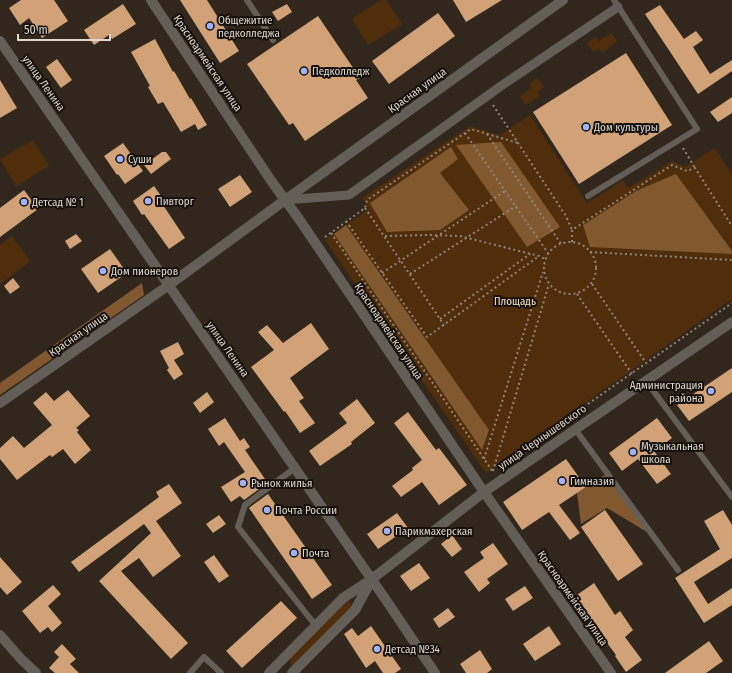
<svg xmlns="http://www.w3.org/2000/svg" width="732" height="673" viewBox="0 0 732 673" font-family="'Fira Sans Condensed',sans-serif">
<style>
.green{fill:#502e0b}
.forest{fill:#825830}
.building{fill:#d1a278}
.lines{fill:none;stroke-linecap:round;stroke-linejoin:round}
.path{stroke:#8e857d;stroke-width:2;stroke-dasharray:2 3;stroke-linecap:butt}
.service{stroke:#645e59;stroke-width:6}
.pedestrian{stroke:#645e59;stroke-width:9}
.minor{stroke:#645e59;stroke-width:10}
.tertiary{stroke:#645e59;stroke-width:10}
.poi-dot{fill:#9fb3fd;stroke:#16110d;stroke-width:1.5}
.labels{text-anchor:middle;stroke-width:4;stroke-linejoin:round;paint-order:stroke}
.poi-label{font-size:11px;fill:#dfd8d1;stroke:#16110d;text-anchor:start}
.street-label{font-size:11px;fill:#dfd8d1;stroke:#16110d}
.park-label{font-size:11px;fill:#fadec7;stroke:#16110d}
</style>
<rect width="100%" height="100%" fill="#32271d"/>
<g class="green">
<path d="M381 0H386L402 24 368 45 352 19Z"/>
<path d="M611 33 617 42 602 53 599 48 593 52 587 43 596 37 599 41Z"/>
<path d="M538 78 544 87 537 92 540 96 525 105 520 96 532 88 529 84Z"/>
<path d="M530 115 587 203 623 180 628 188 672 161 685 167 715 148 732 175V299L486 473 325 240 369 209 362 198 470 126 500 135Z"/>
<path d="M33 140 49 166 16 186 0 159Z"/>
<path d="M12 236 30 261 0 284V245Z"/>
<path d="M348 599 352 607 292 668 290 656Z"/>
</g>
<g class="forest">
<path d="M501 142 560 227 527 247 456 145Z"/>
<path d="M451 147 458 159 440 173 469 210 440 230 387 232 370 203Z"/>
<path d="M676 174 732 251V254L590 247 583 225 636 191Z"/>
<path d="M346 225 489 430 482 450 334 234Z"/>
<path d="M142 283 144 295 0 395V383Z"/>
<path d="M606 474 647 532 607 508 581 524 577 493Z"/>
</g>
<g class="building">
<path d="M21 0H54L68 21 42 38 29 18 20 25 9 8Z"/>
<path d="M180 0H207L239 51 220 63Z"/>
<path d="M453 0H502L466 22Z"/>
<path d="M123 4 136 24 112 39 109 35 94 45 84 30Z"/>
<path d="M287 4 292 12 278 21 272 12Z"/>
<path d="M660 5 684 39 696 31 703 40 693 47 710 74 732 60V71L698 94 645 14Z"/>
<path d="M438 13 455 36 389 84 372 61Z"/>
<path d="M318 16 360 78 356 80 368 98 305 141 293 123 289 125 247 64Z"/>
<path d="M155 39 173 72 174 71 190 99 191 98 207 125 198 130 195 124 181 132 163 102 158 104 148 87 150 86 131 52Z"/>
<path d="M626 53 672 125 579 184 533 112Z"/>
<path d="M57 59 72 80 61 88 46 67Z"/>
<path d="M0 80 17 108 0 118Z"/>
<path d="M732 97V113L718 122 710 112Z"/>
<path d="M123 143 143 171 125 184 118 174 117 175 104 156Z"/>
<path d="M162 152H166L171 159 151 174 144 165Z"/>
<path d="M240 175 252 192 230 207 218 189Z"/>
<path d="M154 186 164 200 161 202 185 238 169 249 144 214 142 215 133 201Z"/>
<path d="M24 190 38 209 0 237V208Z"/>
<path d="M76 234 82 241 70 249 65 241Z"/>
<path d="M110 249 127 273 98 293 81 269Z"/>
<path d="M13 278 20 287 10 294 4 286Z"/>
<path d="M311 323 329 349 290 378 304 398 299 401 315 423 300 433 285 411 284 412 251 367 274 350 258 332 267 325 283 343Z"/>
<path d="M178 342 184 354 174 360 183 374 174 380 167 370 169 368 160 351Z"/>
<path d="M732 368V392L689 421 677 405Z"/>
<path d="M68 390 90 416 76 428 79 430 77 432 91 450 75 464 63 449 52 457 50 455 17 480 0 459V448L13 436 24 448 52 425 33 403 46 392 54 401Z"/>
<path d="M207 392 214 402 200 413 193 403Z"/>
<path d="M357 399 375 423 351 442 352 444 320 466 309 451 347 423 339 413Z"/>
<path d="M408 412 436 450 439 448 467 485 439 505 422 482 401 497 392 486 413 470 412 468 422 460 394 423Z"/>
<path d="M225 418 240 441 244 438 250 447 245 450 265 479 260 482 263 486 244 500 240 496 231 502 221 487 245 472 224 442 219 446 208 429Z"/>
<path d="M657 418 672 438 654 451 671 474 657 484 638 459 622 471 609 453Z"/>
<path d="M566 459 586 487 559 505 580 533 570 540 549 512 522 530 503 502Z"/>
<path d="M169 484 182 503 156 521 181 556 153 577 139 558 121 571 188 643 171 659 99 581 151 533 144 524 79 572 71 562 159 497 156 492Z"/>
<path d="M268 494 332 585 312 599 249 508Z"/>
<path d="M605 510 643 564 618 581 581 527Z"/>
<path d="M723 510 732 525V558L694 582 708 604 732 588V605L704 623 675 578 720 549 704 521Z"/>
<path d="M397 513 408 528 378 549 367 534Z"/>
<path d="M219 515 226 524 213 533 206 524Z"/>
<path d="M452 535 462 549 452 557 441 544Z"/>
<path d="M493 543 508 564 487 579 490 583 479 592 464 572 484 558 480 552Z"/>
<path d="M214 555 229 576 219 583 204 562Z"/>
<path d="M0 557 22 582 7 595 0 587Z"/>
<path d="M419 563 430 578 411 591 400 576Z"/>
<path d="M594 583 615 615 620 611 633 630 625 637 642 660 626 672 615 656 616 655 596 628 574 597Z"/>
<path d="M53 585 61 594 48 606 62 623 52 632 48 627 40 633 22 611Z"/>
<path d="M525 586 533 598 513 611 505 599Z"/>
<path d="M281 601 297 618 242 668 226 651Z"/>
<path d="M448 608 455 617 439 628 433 619Z"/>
<path d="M371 626 401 669 395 673H383L375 661 366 668 344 634 352 628 358 636Z"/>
<path d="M549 626 561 644 535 661 523 644Z"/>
<path d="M709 641 723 661 706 673H665Z"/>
<path d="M62 644 76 659 70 664 79 673H55L49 668 59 657 54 652Z"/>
<path d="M480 650 492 669 487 673H466L460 664Z"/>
</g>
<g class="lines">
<g class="path">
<path d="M493 105 566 216 572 230"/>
<path d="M465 133 548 253"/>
<path d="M487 134 561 244"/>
<path d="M683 148 695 168"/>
<path d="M365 208 444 325"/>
<path d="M346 221 427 337 539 256"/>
<path d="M331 233 493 472"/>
<path d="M385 236 430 235 460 236 539 256 545 259"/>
<path d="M325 237 365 208 367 200 471 129 518 143"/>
<circle cx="570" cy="268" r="26"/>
<path d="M572 242V230L672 165 687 171 695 168 732 226"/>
<path d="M590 252 732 260"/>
<path d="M382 273 505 191"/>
<path d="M410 274 516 206"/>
<path d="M592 284 646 363"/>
<path d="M577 294 632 374"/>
<path d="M440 319 530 254"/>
<path d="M484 459 543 272"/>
<path d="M498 467 732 303"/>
<path d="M493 471 549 284"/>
</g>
<g class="service">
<path d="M247 0 273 40"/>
<path d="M588 196 697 129 614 0"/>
<path d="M646 381 732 497"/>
<path d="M575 429 678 570"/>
<path d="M295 468 245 505 238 527 316 626"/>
<path d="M190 673 204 657 221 673"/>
</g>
<path class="pedestrian" d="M285 200 349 195 501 86 618 7"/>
<g class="minor">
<path d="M151 0 272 182 299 219 484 492 611 673"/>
<path d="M169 285 285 200 563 0"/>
<path d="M0 635 21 659 36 673"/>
<path d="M269 673 343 598 372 579 484 492 732 322"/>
<path d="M292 673 355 610 371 581"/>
</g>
<g class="tertiary">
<path d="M0 41 388 603 435 673"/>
<path d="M0 403 169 285"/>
</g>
</g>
<g class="poi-dot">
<circle cx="210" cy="26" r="4"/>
<circle cx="304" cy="71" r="4"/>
<circle cx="586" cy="127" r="4"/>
<circle cx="120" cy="159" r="4"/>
<circle cx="148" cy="201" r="4"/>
<circle cx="24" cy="202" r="4"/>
<circle cx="103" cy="271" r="4"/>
<circle cx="711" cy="391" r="4"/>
<circle cx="633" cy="452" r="4"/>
<circle cx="562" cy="481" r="4"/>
<circle cx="243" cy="483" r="4"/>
<circle cx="267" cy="510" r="4"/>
<circle cx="387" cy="531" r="4"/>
<circle cx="294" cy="553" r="4"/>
<circle cx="377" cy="649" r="4"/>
</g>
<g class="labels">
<g class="poi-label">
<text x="218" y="24">Общежитие<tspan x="218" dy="13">педколледжа</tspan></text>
<text x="312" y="75">Педколледж</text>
<text x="594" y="131">Дом культуры</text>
<text x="128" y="163">Суши</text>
<text x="156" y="205">Пивторг</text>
<text x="32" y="206">Детсад № 1</text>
<text x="111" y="275">Дом пионеров</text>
<text x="703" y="389" text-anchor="end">Администрация<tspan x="703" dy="13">района</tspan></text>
<text x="641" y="450">Музыкальная<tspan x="641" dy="13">школа</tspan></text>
<text x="570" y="485">Гимназия</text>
<text x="251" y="487">Рынок жилья</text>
<text x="275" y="514">Почта России</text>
<text x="395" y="535">Парикмахерская</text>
<text x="302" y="557">Почта</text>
<text x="385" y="653">Детсад №34</text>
</g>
<g class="street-label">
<text transform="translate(208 63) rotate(56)" y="4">Красноармейская улица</text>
<text transform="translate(44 83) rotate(55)" y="4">улица Ленина</text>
<text transform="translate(417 90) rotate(-36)" y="4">Красная улица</text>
<text transform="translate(389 331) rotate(56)" y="4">Красноармейская улица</text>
<text transform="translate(78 334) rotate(-35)" y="4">Красная улица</text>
<text transform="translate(228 349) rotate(55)" y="4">улица Ленина</text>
<text transform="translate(542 437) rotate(-35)" y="4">улица Чернышевского</text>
<text transform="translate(573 598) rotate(55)" y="4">Красноармейская улица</text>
</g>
<g class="park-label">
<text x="515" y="305">Площадь</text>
</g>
</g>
<path d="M18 34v6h92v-6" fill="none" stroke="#dfd8d1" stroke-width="2"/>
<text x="24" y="34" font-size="12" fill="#dfd8d1" stroke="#16110d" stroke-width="3" paint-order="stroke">50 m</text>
</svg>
